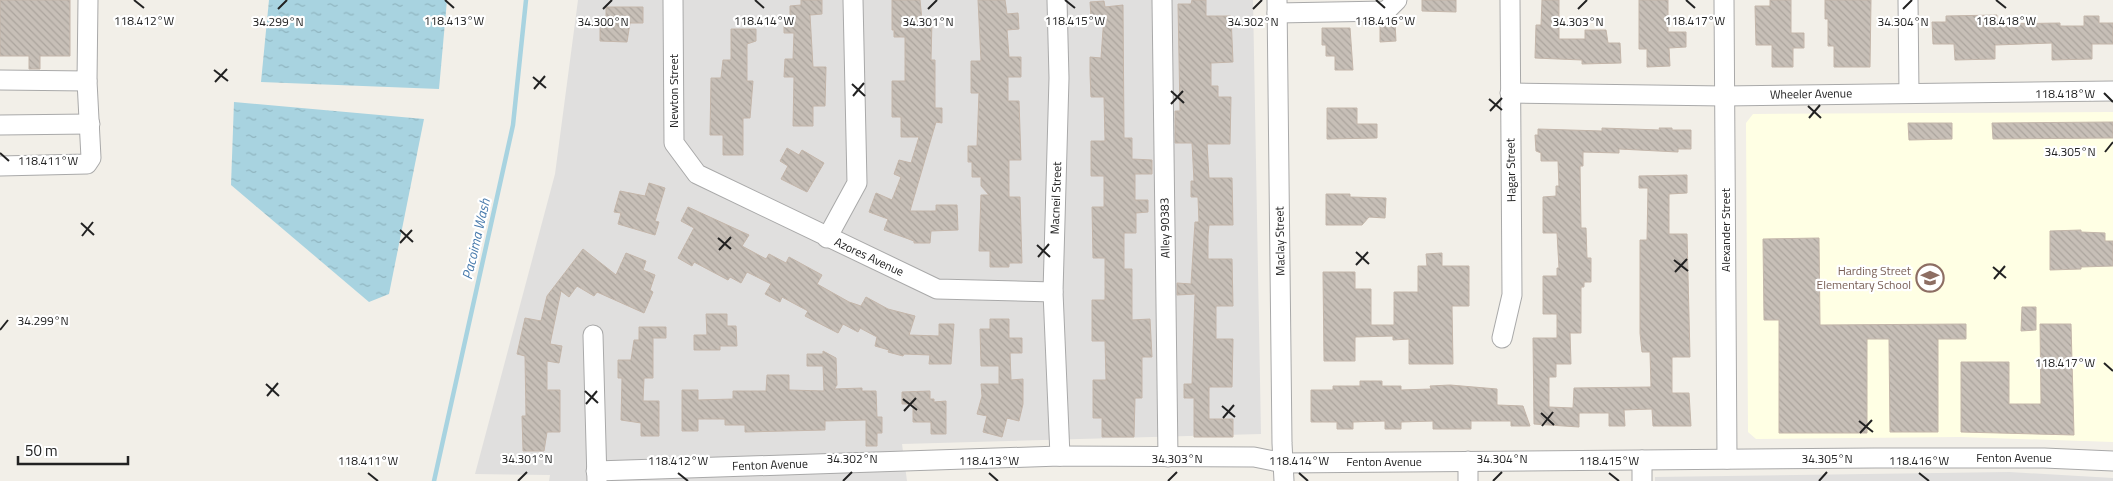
<svg xmlns="http://www.w3.org/2000/svg" width="2113" height="481" viewBox="0 0 2113 481" font-family="'Titillium Web',sans-serif">
<style>
.residential{fill:#e0dfde}
.education{fill:#ffffe4}
.water{fill:url(#water-ripples)}
.lines{fill:none;stroke-linecap:round;stroke-linejoin:round}
.stream{stroke:#a8d3e0;stroke-width:4.5}
.building{fill:url(#building-back-hatch);stroke:#c4b6aa}
.minor-casing{stroke:#a9a9a9;stroke-width:21}
.minor{stroke:#fff;stroke-width:19}
.ticks{fill:none;stroke:#222;stroke-width:2}
.labels{text-anchor:middle;stroke-width:4.5;stroke-linejoin:round;paint-order:stroke}
.street-label{font-size:12px;fill:#222;stroke:#fff}
.education-label{font-size:12px;fill:#785e54;stroke:#fff;text-anchor:end}
.water-label{font-size:14px;font-style:italic;fill:#487aac;stroke:#fff}
.ticks-label{font-size:12px;text-anchor:middle;fill:#222;stroke:#fff;stroke-width:4.5;stroke-linejoin:round;paint-order:stroke}
</style>
<defs>
<pattern id="water-ripples" width="26" height="14" patternUnits="userSpaceOnUse" patternTransform="scale(1.25)"><rect width="26" height="14" fill="#a8d3e0"/><path d="M2 4q2-2 4 0t4 0M15 11q2-2 4 0t4 0" fill="none" stroke="#90b5c0"/></pattern>
<pattern id="building-back-hatch" width="6" height="6" patternUnits="userSpaceOnUse" patternTransform="scale(1.25)"><rect width="6" height="6" fill="#c7bfb7"/><path d="M-1 5l2 2M0 0l6 6M5-1l2 2" fill="none" stroke="#aba49d"/></pattern>
</defs>
<rect width="100%" height="100%" fill="#f2efe8"/>
<g class="residential">
<path d="M578 0H1253L1261 434 902 444 907 481H549L550 475 475 474 555 174Z"/>
<path d="M2009 472 2113 478V481H1655V477Z"/>
</g>
<path class="education" d="M2113 112V442L1960 437 1756 439 1748 432 1746 123 1753 114Z"/>
<g class="water">
<path d="M269 0H447L439 89 261 82Z"/>
<path d="M234 102 424 119 389 294 369 302 231 185Z"/>
</g>
<g class="lines">
<path class="stream" d="M434 481 513 125 526 0"/>
</g>
<g class="building">
<path d="M0 0H70V56H40V69H29V56H0Z"/>
<path d="M801 0H822V14L810 15 813 67H826L825 106H813V126H793L794 77H784L785 59H793L794 33H784V19H790V6L801 5Z"/>
<path d="M892 0H920L922 20H932L931 60H935V108H942V123L936 122 910 211H936V205H957L958 230 931 231 930 243H914V241L884 230 888 219 869 212 876 193 892 200 901 177 894 174 899 160 911 163 919 137H901V117H892V81H905V37H894V30H892Z"/>
<path d="M978 0H1005L1007 14 1018 13 1019 29 1007 30 1009 57H1021V77H1008V101H1019L1021 160H1009V197H1020L1022 263H1009V267H990V251H979L981 195H989L981 186V177H972V162H968V146H977L979 93H971V61H981Z"/>
<path d="M1192 0H1206V16H1231L1233 62 1211 63V86H1218V97H1231L1230 144H1207L1209 178H1232L1233 225H1209L1208 236V259H1232L1233 306H1216V339H1233L1232 387H1209V419H1233V437H1194V398H1184V384H1192L1195 294 1177 295V283L1191 284 1195 222H1199L1198 197H1191V181H1194L1192 143H1175V111H1180L1178 4H1191Z"/>
<path d="M1422 0H1456V12L1422 11Z"/>
<path d="M1542 0H1559V39H1585V30H1606L1608 43H1620L1621 63 1582 64V60L1535 58 1536 25H1541Z"/>
<path d="M1639 0H1668V32H1686V47L1669 48 1670 66 1647 67V49H1639Z"/>
<path d="M1770 0H1791V33H1804V48H1793V67H1772V45H1756L1755 6H1770Z"/>
<path d="M1825 0H1871L1870 67H1834V46H1828V19H1825Z"/>
<path d="M1104 1 1105 7 1123 5 1124 138H1132V159L1152 160V174H1135V200H1148V212L1136 213V233H1124V269H1132V320L1150 319 1152 357H1142V398H1135L1134 437H1102V418H1093V380H1106L1105 341H1092V300H1105V258H1093L1092 207H1104V176H1091V141H1105L1104 97H1091L1090 73V57L1101 58 1104 16 1091 17 1090 2Z"/>
<path d="M606 7H643V23H630L627 42 600 41V26H606Z"/>
<path d="M1997 15V24L2060 23V26H2084V16H2099V23H2113V44H2092V59L2052 60V43L1995 45V59L1955 60 1954 44H1933L1932 22H1946V16Z"/>
<path d="M1380 22H1395L1396 41 1380 42Z"/>
<path d="M1322 28H1350L1353 70H1335V56H1326V45H1322Z"/>
<path d="M731 29H756V41L747 44V81H753L750 118H743V155H723V135H710L711 78H721L723 60H731Z"/>
<path d="M1327 108H1357V124H1377V138L1327 139Z"/>
<path d="M2113 122V138L1993 139 1992 123Z"/>
<path d="M1908 123H1952V139L1909 140Z"/>
<path d="M1602 128 1660 130 1659 128H1672V130H1691V149H1678V152L1619 149V153L1583 152V166H1580L1581 228H1586L1587 258H1591V282H1584V287H1581V333H1570L1571 364H1556V377H1549V407L1573 408 1574 388 1651 387 1650 352H1642L1640 333V240H1647L1648 188H1639V176L1687 175V193L1669 194V234H1687L1690 357H1672V393H1689L1691 426H1653L1652 409 1624 410 1625 426H1609V413H1579V427L1534 424 1533 338H1557V314H1543V276H1557V268H1559L1557 233H1543V197L1556 196V186H1559L1558 161H1541V153L1536 151 1535 135H1538V129L1602 131Z"/>
<path d="M787 148 799 155 802 150 824 163 807 192 781 179 788 166 780 161Z"/>
<path d="M649 183 665 188 655 221 659 222 655 235 618 224 621 213 614 212 620 191 645 196Z"/>
<path d="M1326 194H1350V197L1386 198 1385 218 1369 217 1362 225H1326Z"/>
<path d="M688 207 749 235 742 246 766 259 769 254 786 263 789 257 822 275 817 284 849 302 861 306 866 297 888 309 915 316 909 335 939 336V324H954L951 364H929L930 355 904 354 903 356 888 352 889 350 875 346 877 337 860 328 858 332 843 324 838 333 805 316 808 311 782 297 780 302 765 294 771 284 747 272 741 283 730 277 728 280 694 262 692 266 678 258 694 228 681 221Z"/>
<path d="M2081 230V232L2105 233V241H2113V266L2081 267V269L2050 270V231Z"/>
<path d="M1819 238 1820 325 1966 324V339H1938V432H1890L1889 339H1867V433H1779V320H1764L1763 239Z"/>
<path d="M583 249 616 275 626 253 646 261 643 270 655 275 650 290 653 292 644 313 597 292 594 296 577 286 569 297 561 291 550 344 562 346 559 363 547 361V390H560V432H547L544 451H523L522 416H526L525 356 517 354 525 318 541 321 547 296Z"/>
<path d="M1442 253V266H1469V306H1452L1453 364H1409V339L1393 340V336L1355 337V361H1324L1323 272H1355V289H1371V325H1394V292H1418V266H1427L1426 254Z"/>
<path d="M2022 307H2036V330L2021 331Z"/>
<path d="M706 314H727V326H736L737 346H720V350H694V335H707Z"/>
<path d="M990 319H1009V338H1022V353H1010L1011 380 1023 379V404L1019 421 1007 418 1002 437 983 432 987 416 977 414 982 396 981 384H999V366H981L980 329H990Z"/>
<path d="M2040 324H2071L2074 435 1961 432V362H2009V404H2041Z"/>
<path d="M639 327H666V338H653V378H644L643 401H659V436H641V423L621 420 622 378H618V360H631L634 340H639Z"/>
<path d="M823 351 836 358 837 385 834 389 862 388V391H876L877 417H882V433H877V446H866V420L825 421V430L745 432V425H725V419H698V431H682V390H698V400L733 399V391H766L767 375H789V390L824 391 823 366H807V354H823Z"/>
<path d="M1360 381H1382V386H1401V390L1431 389 1430 386 1450 385 1497 389V405L1523 406 1530 426H1511V421H1471V429H1433V421L1401 422V429H1385V421L1353 422V429H1337V422H1311V390H1333V386H1360Z"/>
<path d="M930 391V399H934V402L946 401V434H931V422H913V404H902V392Z"/>
</g>
<g class="lines">
<g class="minor-casing">
<g id="minor">
<path d="M673 0 674 143 697 174 937 289 1053 292"/>
<path d="M1057 0 1059 78 1053 292 1060 456"/>
<path d="M1162 0 1168 457"/>
<path d="M1277 0 1282 443 1284 481"/>
<path d="M1724 0 1727 459"/>
<path d="M1908 0 1909 92"/>
<path d="M1277 13 1386 11 1397 0"/>
<path d="M0 80 87 81 88 0"/>
<path d="M1510 93 1724 96 2113 91"/>
<path d="M0 125 90 124"/>
<path d="M0 166 87 164 91 158 87 81"/>
<path d="M827 238 857 183 853 0"/>
<path d="M593 335 597 481"/>
<path d="M1502 338 1512 295 1510 0"/>
<path d="M1642 460V481"/>
<path d="M1468 461V481"/>
<path d="M596 471 1060 456 1254 457 1284 463 1875 458H2044L2113 461"/>
</g>
</g>
<use href="#minor" class="minor"/>
</g>
<path class="ticks" d="M134 0 144 8M445 0 454 8M755 0 764 8M1065 0 1075 8M1376 0 1385 8M1686 0 1695 8M1996 0 2006 8M278 9 287 0M603 9 612 0M928 9 937 0M1253 9 1262 0M1578 9 1587 0M1903 9 1912 0M214 70 228 81M533 77 546 88M215 82 227 69M852 84 865 96M534 89 545 76M1171 91 1184 103M2104 93 2113 102M853 96 864 83M1489 99 1502 110M1171 104 1183 91M1808 106 1821 118M1490 111 1502 98M1809 118 1820 105M2105 152 2113 142M0 153 9 161M81 223 94 235M400 230 413 242M82 236 93 222M718 238 731 249M400 243 412 230M1037 245 1050 257M719 250 731 237M1356 252 1369 264M1038 257 1049 244M1674 260 1688 271M1356 265 1368 252M1993 267 2006 278M1675 272 1687 259M1994 279 2005 266M0 330 8 320M2104 363 2113 371M266 384 279 396M585 391 598 403M267 396 278 383M903 399 917 410M586 404 597 391M1222 406 1235 417M904 411 916 398M1541 413 1554 425M1223 418 1234 405M1859 421 1873 432M1542 426 1553 412M1860 433 1872 420M368 473 378 481M678 473 688 481M989 473 998 481M1299 473 1308 481M1609 473 1619 481M1919 473 1929 481M518 481 527 472M843 481 852 472M1168 481 1177 472M1493 481 1502 472M1819 481 1827 472"/>
<defs>
<g id="school-ring" transform="scale(1.4375)"><circle r="9.5" fill="#fff" stroke="#8d6e63" stroke-width="1.5"/><path d="M0-5L7-2L0 1L-7-2ZM-4 1L0 2.5L4 1V4Q0 6-4 4Z" fill="#8d6e63"/></g>
</defs>
<g fill-rule="evenodd">
<use href="#school-ring" x="1930" y="278"/>
</g>
<g class="labels">
<g class="street-label">
<text transform="translate(674 91) rotate(-90)" y="4">Newton Street</text>
<text transform="translate(1811 94) rotate(-1)" y="4">Wheeler Avenue</text>
<text transform="translate(1511 170) rotate(-91)" y="4">Hagar Street</text>
<text transform="translate(1056 198) rotate(-88)" y="4">Macneil Street</text>
<text transform="translate(1165 228) rotate(-91)" y="4">Alley 90383</text>
<text transform="translate(1726 230) rotate(-90)" y="4">Alexander Street</text>
<text transform="translate(1280 241) rotate(-91)" y="4">Maclay Street</text>
<text transform="translate(869 257) rotate(25)" y="4">Azores Avenue</text>
<text x="2014" y="462">Fenton Avenue</text>
<text x="1384" y="466">Fenton Avenue</text>
<text transform="translate(770 465) rotate(-2)" y="4">Fenton Avenue</text>
</g>
<g class="education-label">
<text x="1911" y="275">Harding Street<tspan x="1911" dy="14">Elementary School</tspan></text>
</g>
<g class="water-label">
<text transform="translate(476 239) rotate(-77)" y="5">Pacoima Wash</text>
</g>
</g>
<g class="ticks-label">
<text x="144" y="25">118.412°W</text>
<text x="454" y="25">118.413°W</text>
<text x="764" y="25">118.414°W</text>
<text x="1075" y="25">118.415°W</text>
<text x="1385" y="25">118.416°W</text>
<text x="1695" y="25">118.417°W</text>
<text x="2006" y="25">118.418°W</text>
<text x="1578" y="26">34.303°N</text>
<text x="278" y="26">34.299°N</text>
<text x="603" y="26">34.300°N</text>
<text x="928" y="26">34.301°N</text>
<text x="1253" y="26">34.302°N</text>
<text x="1903" y="26">34.304°N</text>
<text x="2065" y="98">118.418°W</text>
<text x="2070" y="156">34.305°N</text>
<text x="48" y="165">118.411°W</text>
<text x="43" y="325">34.299°N</text>
<text x="2065" y="367">118.417°W</text>
<text x="527" y="463">34.301°N</text>
<text x="852" y="463">34.302°N</text>
<text x="1177" y="463">34.303°N</text>
<text x="1502" y="463">34.304°N</text>
<text x="1827" y="463">34.305°N</text>
<text x="368" y="465">118.411°W</text>
<text x="678" y="465">118.412°W</text>
<text x="989" y="465">118.413°W</text>
<text x="1299" y="465">118.414°W</text>
<text x="1609" y="465">118.415°W</text>
<text x="1919" y="465">118.416°W</text>
</g>
<path d="M18 456v8h110v-8" fill="none" stroke="#222222" stroke-width="2.5"/>
<text x="25" y="456" font-size="15" fill="#222222" stroke="#ffffff" stroke-width="4" paint-order="stroke">50 m</text>
</svg>
